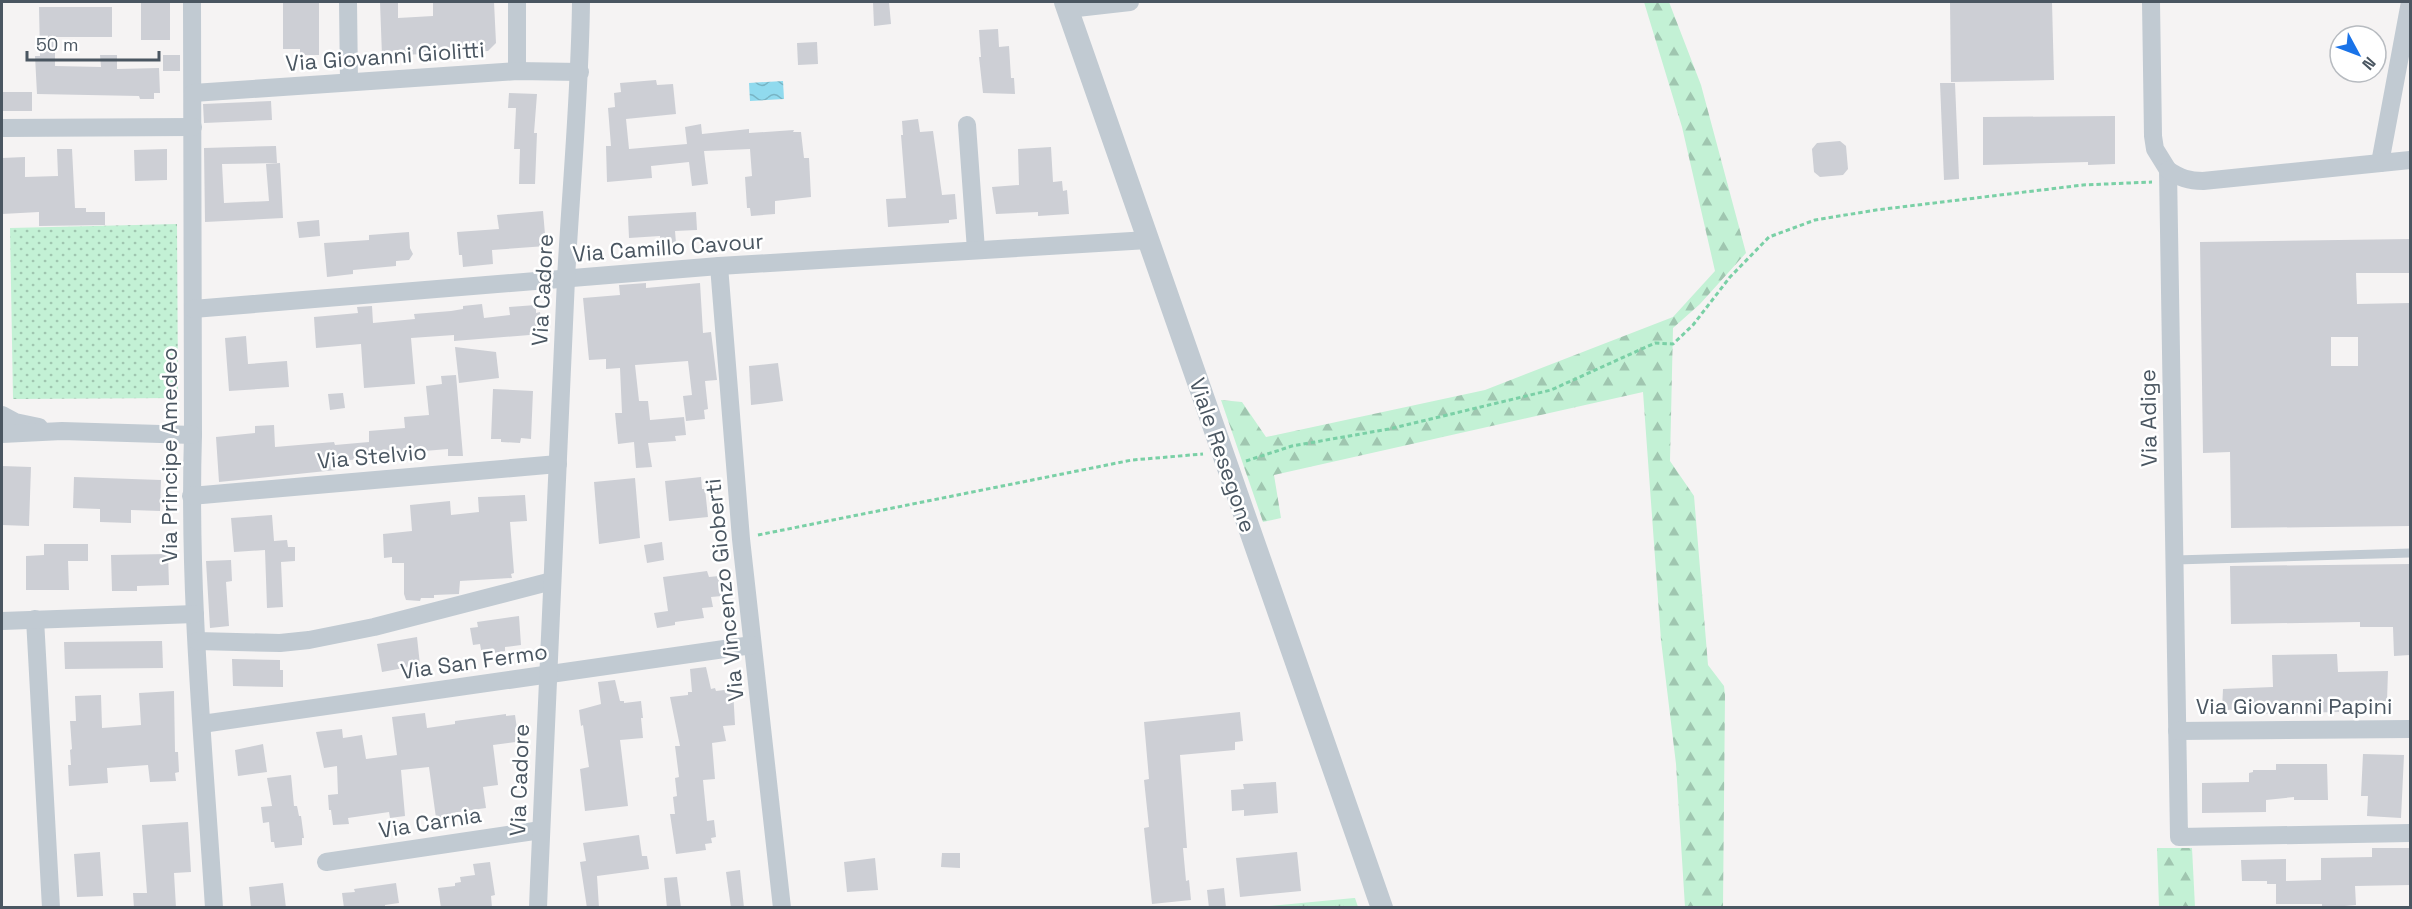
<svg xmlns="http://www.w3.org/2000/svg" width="2412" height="909" viewBox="0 0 2412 909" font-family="'Space Grotesk',sans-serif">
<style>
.grass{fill:url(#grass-tufts)}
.forest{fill:url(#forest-firs)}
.park{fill:url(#park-dots)}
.water{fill:url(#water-waves)}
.building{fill:#cdcfd5;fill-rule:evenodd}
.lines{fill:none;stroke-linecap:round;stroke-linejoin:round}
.path{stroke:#7ad0a6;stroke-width:3;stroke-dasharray:4.5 3;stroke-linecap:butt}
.service{stroke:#c1cad2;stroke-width:9}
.minor{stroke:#c1cad2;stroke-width:18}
.tertiary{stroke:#c1cad2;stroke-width:22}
.labels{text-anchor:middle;stroke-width:5;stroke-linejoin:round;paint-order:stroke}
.street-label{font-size:22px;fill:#4a5661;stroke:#fff}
</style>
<defs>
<pattern id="grass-tufts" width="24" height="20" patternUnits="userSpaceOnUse" patternTransform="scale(1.5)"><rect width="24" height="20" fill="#c3f1d5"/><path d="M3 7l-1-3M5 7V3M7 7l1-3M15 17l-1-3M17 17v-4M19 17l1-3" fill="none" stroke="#a0c6b0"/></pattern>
<pattern id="forest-firs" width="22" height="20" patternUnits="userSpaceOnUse" patternTransform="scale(1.5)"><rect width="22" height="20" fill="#c3f1d5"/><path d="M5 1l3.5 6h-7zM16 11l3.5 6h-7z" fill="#a0c6b0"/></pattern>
<pattern id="park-dots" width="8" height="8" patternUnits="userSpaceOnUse" patternTransform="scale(1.5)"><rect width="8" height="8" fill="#c3f1d5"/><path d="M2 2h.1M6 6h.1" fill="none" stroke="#a0c6b0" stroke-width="1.8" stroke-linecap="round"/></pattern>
<pattern id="water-waves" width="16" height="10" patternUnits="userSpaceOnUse" patternTransform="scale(1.5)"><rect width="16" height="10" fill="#90daee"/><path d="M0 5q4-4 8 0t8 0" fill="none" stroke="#78b4c4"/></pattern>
</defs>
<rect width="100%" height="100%" fill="#f5f3f3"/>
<path class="grass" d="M1355 898 1358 907H1260L1354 898Z"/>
<g class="forest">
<path d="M1644 2H1669L1701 85 1746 253 1700 304 1673 328 1670 461 1694 496 1708 665 1724 686 1725 695 1723 907H1685L1676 764 1661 640 1643 392 1274 475 1281 518 1263 522 1221 400 1242 402 1266 437 1485 390 1673 317 1715 271 1682 127Z"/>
<path d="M2157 848H2192L2195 907H2159Z"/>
</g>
<path class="park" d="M177 224 178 398 13 399 10 228Z"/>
<path class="water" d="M783 81 784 99 750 101 749 83Z"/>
<g class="building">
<rect x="141" y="2" width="29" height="38"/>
<path d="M283 2H319V55H300V49H283Z"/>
<path d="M380 2H398V18L433 16V2H494L496 43 488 51 382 56Z"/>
<path d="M873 2H889L891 24 874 26Z"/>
<path d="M1950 2H2052L2054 80 1951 82Z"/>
<path d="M39 7H112V37H55V66L101 67 100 55H117V69L159 68 160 93H154V99H140L139 96 37 94 35 56H40Z"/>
<path d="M998 29 999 47 1009 46 1011 78H1014L1015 94 983 93 979 57H981L979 30Z"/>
<path d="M817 42 818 64 798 65 797 43Z"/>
<rect x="163" y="55" width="17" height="16"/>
<path d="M656 80 657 85 673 84 676 114 626 119 629 149 687 144 685 127 701 124 702 134 749 129V133L794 130 793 132H801L804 158H809L811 197 775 201V214L751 216 750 208H747L745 177 752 176 750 149 704 151 708 184 692 186 689 162 651 166 652 178 607 182 606 146H611L608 108 615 107 614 93 621 92 620 83Z"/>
<path d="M1940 83H1955L1959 179 1944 180Z"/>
<rect x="2" y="92" width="30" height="19"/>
<path d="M509 93 537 94 534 133H537L535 184H519L520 149H514L516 108H508Z"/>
<path d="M271 101 272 120 204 123 203 104Z"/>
<path d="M2115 116V164L2088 165V162L1983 165V117Z"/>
<path d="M918 119 920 132 933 131 942 195 955 194 957 219 949 220V223L888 227 886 199 906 198 901 135H903L902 121Z"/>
<path d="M1840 141 1846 146 1848 169 1843 175 1820 177 1814 172 1812 149 1817 143Z"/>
<path d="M276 146 277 163 222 164 224 203 269 201 266 164 280 163 283 218 205 222 204 148Z"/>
<path d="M1051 147 1053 182 1062 181 1063 191 1067 190 1069 214 1038 216V212L996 214 992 187 1019 185 1018 149Z"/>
<path d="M57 149H72L75 208H86V212H105V225L39 226V212L2 214V158L25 157V177L58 176Z"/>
<path d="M167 149V180L135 181 134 150Z"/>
<path d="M543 211 546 246 492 250 493 264 463 267 462 255H459L457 232 499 229 497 215Z"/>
<path d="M696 212 697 230 675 231 676 243 661 244 660 236 629 238 628 216Z"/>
<path d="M319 220 320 236 299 238 297 222Z"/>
<path d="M409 232 410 248 413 254 409 260 396 261V266L353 270V274L327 277 324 243 369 240V235Z"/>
<path d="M2410 239V273H2356L2357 304 2410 303V526L2231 528 2230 452 2203 453 2200 242ZM2331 337H2358V366H2331Z"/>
<path d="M646 283V288L700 283 703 333 711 332 717 380 705 381 708 409 704 410 705 419 686 421 683 396 692 395 688 361 635 365 639 401H648L650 420 684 417 686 435 675 436 676 441 648 443 652 467 636 468 634 442 618 444 615 413H622L620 368 606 369V359L589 360 583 298 620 295 619 285Z"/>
<path d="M482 304 484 318 510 315 509 307 536 305V313L540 312 542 334 454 341V335L411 338 415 384 364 388 361 344 316 348 314 317 358 313 357 307 372 306 373 323 415 319 414 314 451 311 463 309V306Z"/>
<path d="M246 336 248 364 287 361 289 387 229 391 225 338Z"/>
<path d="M455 347 496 352 499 378 459 383Z"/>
<path d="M778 363 783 401 751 405 749 366Z"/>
<path d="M456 375 463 456H448V449L389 454V457L336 461V470L219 482 216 437 255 433V426L274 425 275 447 334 442 335 445 369 442V431L405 428 404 417 429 415 426 386 442 384 441 376Z"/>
<path d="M493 389 533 391 531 439 521 438 520 443 501 442V439H491Z"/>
<path d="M343 393 345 408 330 410 328 394Z"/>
<path d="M2 466 31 467 29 526 2 525Z"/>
<path d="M74 477 161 480 160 511 131 510V523L100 522V509L73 508Z"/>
<path d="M701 477 702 489H705L708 517 669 521 665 481Z"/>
<path d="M635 478 640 538 599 544 594 482Z"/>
<path d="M525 495 527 521 510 522 514 573 511 574 512 578 460 581 459 594 434 595V598H421L420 601 406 600 404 594V563H392V557L384 558 383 534 412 531 410 505 450 501 451 515 479 512 478 497Z"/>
<path d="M272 515 274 541 287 540 288 547H295V561L281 562 283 607 267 608 265 550 234 552 231 518Z"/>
<path d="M662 542 664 560 647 563 644 545Z"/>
<path d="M44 544H88V561H68L69 590H26V556L44 555Z"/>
<path d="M168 554 169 585 137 586V591H112L111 555Z"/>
<path d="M231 560 232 581 226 582 229 626 210 628 206 561Z"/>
<path d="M2410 564V655L2394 656 2393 627H2360V622L2231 624 2230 566Z"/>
<path d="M707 571 709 577 719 576 722 596 711 597 713 607 702 608 704 618 675 622V625L657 628 654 613 668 611 663 577Z"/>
<path d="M519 616 521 645 505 647V651L482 655 480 644 473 645 470 628 478 627 477 622Z"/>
<path d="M417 637 420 665 382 672 377 644Z"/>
<path d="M162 641 163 668 65 669 64 642Z"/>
<path d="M2337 654 2338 672 2388 671 2387 701 2339 702V712L2253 714V709L2222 710 2223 689 2273 687 2272 655Z"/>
<path d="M232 659 280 660V670H283V687L233 686Z"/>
<path d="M706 667 711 689 715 688 716 691 733 689 735 725 723 726 726 741 712 743 715 779 703 780 707 821 714 820 716 837 711 838 712 843 705 844 706 850 676 854 670 814H675L673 797 677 796 675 778 679 777 675 746H680L670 697 688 695V692H692L690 669Z"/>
<path d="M615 680 620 701H624V703L641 701 643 718H641L643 738 620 740 628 806 585 811 580 769 589 767 583 725 581 726 579 710 601 704 598 682Z"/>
<path d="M174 691 175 752H178L179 772 175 773 176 781 150 782 148 765 107 768 108 783 69 786 68 765H71L70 750 72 749 70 721H76L75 696 101 695 102 728 141 725 139 693Z"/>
<path d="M1240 712 1243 741 1235 742V750L1180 755 1187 848H1183L1186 881 1189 880 1191 900 1152 904 1144 828 1149 827 1144 780 1149 779 1144 722Z"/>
<path d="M425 713 427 728 455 724V721L506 714V716L515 715 517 729H515L516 742 493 745 498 785 483 787 486 808 451 813 452 816 436 818 429 767 401 770 405 816 390 818 389 812 348 818 349 824 333 825 331 810H329L328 795 338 794 337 766 324 768 316 732 342 729 343 738 362 735 366 759 397 755 392 717Z"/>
<path d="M263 744 267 772 238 776 235 750Z"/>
<path d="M2363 754 2404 755 2401 818 2367 816 2368 796H2361Z"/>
<path d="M2276 764H2327L2328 800H2294V797L2266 800V812L2202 813V783L2249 782V773L2253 772V770H2276Z"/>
<path d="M291 775 294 806H297L299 816H301L304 838H302V845L275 848 274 842H271L269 822 263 823 261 807 272 806 267 778Z"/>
<path d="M1276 782 1278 813 1244 816V810L1232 811 1231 790 1244 789 1243 784Z"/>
<path d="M188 822 191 872 174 873 176 908H134L133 893H147L142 825Z"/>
<path d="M639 835 642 856H647L649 869 597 876 599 908H587L580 862 586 861 583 843Z"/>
<path d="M2372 848H2410V885L2355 886 2356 905 2322 908V904H2276V884H2267V881H2242L2241 860 2286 859V881L2321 880V858L2372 857Z"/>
<path d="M100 852 103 896 77 897 74 854Z"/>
<path d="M1297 852 1301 891 1240 897 1236 858Z"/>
<path d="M942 853H960V868L941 867Z"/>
<path d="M875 858 878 890 847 892 844 862Z"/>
<path d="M490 862 495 895 491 896 492 908H441L438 888 455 886V883L461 882 460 877 475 875 473 864Z"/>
<path d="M740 870 744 908H731L726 872Z"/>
<path d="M677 877 681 908H667L664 878Z"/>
<path d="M283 883 286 908H251L249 887Z"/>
<path d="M396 883 399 903 385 905V908H344L342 893 355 892 354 889Z"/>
<path d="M1224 888 1226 908H1209L1207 890Z"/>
</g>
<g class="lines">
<g class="path">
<path d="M1246 461 1292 446 1389 429 1551 390 1655 343 1673 344 1693 325 1730 277 1769 237 1815 220 1876 210 2083 185 2152 182"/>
<path d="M758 535 1132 460 1203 454"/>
</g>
<path class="service" d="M2175 560 2410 553"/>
<g class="minor">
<path d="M192 2 193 435C188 592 204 750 214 908"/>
<path d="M348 2 349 82"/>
<path d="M517 2V71"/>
<path d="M2151 2 2153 136 2155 149 2168 170 2179 837 2410 833"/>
<path d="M1068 9 1130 2"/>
<path d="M193 93 517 71 580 72"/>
<path d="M967 125 976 250"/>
<path d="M2 128 193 127"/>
<path d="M2380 163 2410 2"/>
<path d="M2168 170C2180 178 2189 181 2203 181L2410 160"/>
<path d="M719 266 741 539 782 908"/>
<path d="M193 309 719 266 1148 240"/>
<path d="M2 415 15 422 39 427"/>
<path d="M2 434 62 431 193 435"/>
<path d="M191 496 558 464"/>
<path d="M35 619 51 908"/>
<path d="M2 621 195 614"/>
<path d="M197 641 280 643 309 640 374 627 552 581"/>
<path d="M202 724 752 645"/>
<path d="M2177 731 2410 729"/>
<path d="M326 862 541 830"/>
<path d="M538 908C546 698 555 488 566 279 571 186 580 94 581 2"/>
</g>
<path class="tertiary" d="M1065 2 1382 908"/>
</g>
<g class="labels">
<g class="street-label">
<text transform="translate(385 56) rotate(-4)" y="8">Via Giovanni Giolitti</text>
<text transform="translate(668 247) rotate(-4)" y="8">Via Camillo Cavour</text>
<text transform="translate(542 290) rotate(-87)" y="8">Via Cadore</text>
<text transform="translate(2148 418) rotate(-91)" y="8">Via Adige</text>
<text transform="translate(169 455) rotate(-90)" y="8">Via Principe Amedeo</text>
<text transform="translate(1223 455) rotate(71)" y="8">Viale Resegone</text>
<text transform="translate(372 456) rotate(-5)" y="8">Via Stelvio</text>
<text transform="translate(724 590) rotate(-96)" y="8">Via Vincenzo Gioberti</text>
<text transform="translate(474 661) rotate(-8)" y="8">Via San Fermo</text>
<text x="2294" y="714">Via Giovanni Papini</text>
<text transform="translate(519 780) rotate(-88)" y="8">Via Cadore</text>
<text transform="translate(430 822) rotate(-9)" y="8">Via Carnia</text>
</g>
</g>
<rect width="2412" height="909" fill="none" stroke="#4a5661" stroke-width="6"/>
<g transform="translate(2358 54) rotate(131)"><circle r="28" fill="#ffffff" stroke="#b7bbc0" stroke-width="1.5"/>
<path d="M0-4.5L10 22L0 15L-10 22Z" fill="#1a73e8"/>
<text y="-9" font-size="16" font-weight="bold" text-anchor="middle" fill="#4a5661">N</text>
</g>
<path d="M27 51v9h132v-9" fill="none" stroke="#4a5661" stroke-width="3"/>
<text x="36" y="51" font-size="18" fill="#4a5661" stroke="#ffffff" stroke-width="4.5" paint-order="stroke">50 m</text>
</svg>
